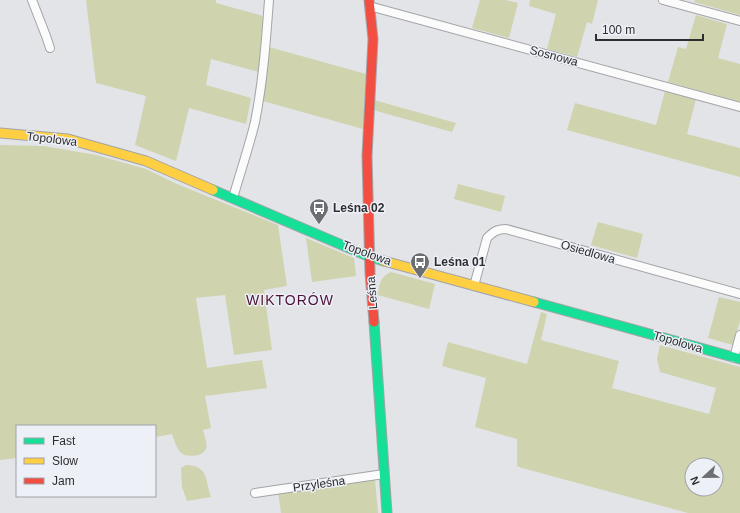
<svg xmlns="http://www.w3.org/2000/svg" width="740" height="513" viewBox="0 0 740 513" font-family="Helvetica,sans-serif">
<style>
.green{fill:#cfd4ae;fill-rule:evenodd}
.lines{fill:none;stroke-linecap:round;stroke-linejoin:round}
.street-casing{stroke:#a3a4a7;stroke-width:10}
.fast-casing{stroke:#a3a4a7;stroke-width:11}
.slow-casing{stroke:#a3a4a7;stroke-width:11}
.jam-casing{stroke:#a3a4a7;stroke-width:11}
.street{stroke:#fbfbfc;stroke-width:8}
.fast{stroke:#16e098;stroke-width:9}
.slow{stroke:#ffcf43;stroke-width:9}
.jam{stroke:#f24e42;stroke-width:9}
.labels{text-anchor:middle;stroke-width:3;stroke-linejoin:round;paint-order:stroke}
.street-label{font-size:12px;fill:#2d2e31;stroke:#edf0f7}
.poi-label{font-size:12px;font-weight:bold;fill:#2d2e31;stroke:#edf0f7;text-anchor:start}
.quarter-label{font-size:14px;letter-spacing:1px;fill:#4e1238;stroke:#edf0f7}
</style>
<rect width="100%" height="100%" fill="#e2e4e8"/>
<g class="green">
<path d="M86 0H216V3L263 16 259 72 211 59 206 85 251 98 246 124 189 108 176 161 135 145 146 96 96 83Z"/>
<path d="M480 0H506L518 3 509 38 472 28Z"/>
<path d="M530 0H598L592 24 587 22 577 57 547 49 556 14 529 6Z"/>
<path d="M695 0H740V15L694 2Z"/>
<path d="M696 15 727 24 718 58 740 64V102L668 82 678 47 686 49Z"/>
<path d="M269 47 366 74 363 129 263 101Z"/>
<path d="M665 91 696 99 687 134 740 148V177L567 130 575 103 656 125Z"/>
<path d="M374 100 456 123 452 132 373 110Z"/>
<path d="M0 145 44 146 96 155 146 169 177 184 278 225 287 286 264 290 272 350 234 355 225 295 196 298 207 368 262 360 267 388 205 396 211 428 203 430C204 435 208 443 206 449 202 457 186 458 180 452 176 447 174 440 172 434L155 437V426H17V458L0 460Z"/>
<path d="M458 184 505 196 501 212 454 199Z"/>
<path d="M598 222 643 234 637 258 591 245Z"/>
<path d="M306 238 354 258 356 276 312 282Z"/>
<path d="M391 272 435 284 429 309 378 295C379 284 380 277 391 272Z"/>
<path d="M719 297 740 302V321L733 345 708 338Z"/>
<path d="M541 312 547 314 541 340 619 361 612 388 709 414 716 388 660 372 657 359 660 345 740 367V513H688L522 468 517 466V439L475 427 486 378 442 366 448 342 527 364ZM692 465H716V489H692Z"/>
<path d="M186 465C209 466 205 480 211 497L187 501 182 487 181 468Z"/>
<path d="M375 479 378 513H281L278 492Z"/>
</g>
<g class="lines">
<g class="street-casing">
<g id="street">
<path d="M32 0 46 36 50 48"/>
<path d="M663 0 740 21"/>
<path d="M369 6 740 107"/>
<path d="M233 198C240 173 249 147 255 122 263 82 266 41 269 0"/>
<path d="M474 286 487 238C493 232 497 229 506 229L740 294"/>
<path d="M734 358 740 335"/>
<path d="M255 493 384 474"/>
</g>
</g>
<g class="fast-casing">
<g id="fast">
<path d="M213 190 370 257 384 261"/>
<path d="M534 302 740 359"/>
<path d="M374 322 387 513"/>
</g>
</g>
<g class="slow-casing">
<g id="slow">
<path d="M0 133 68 139 146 161 213 190"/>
<path d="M384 261 534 302"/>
</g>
</g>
<g class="jam-casing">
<path id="jam" d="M369 0 373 39 367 156 370 273 374 322"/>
</g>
<use href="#street" class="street"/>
<use href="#fast" class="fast"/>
<use href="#slow" class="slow"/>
<use href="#jam" class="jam"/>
</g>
<defs>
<g id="bus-pin" transform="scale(1)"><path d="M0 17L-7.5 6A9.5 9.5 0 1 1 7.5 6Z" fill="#6c6e71" stroke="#edf0f7"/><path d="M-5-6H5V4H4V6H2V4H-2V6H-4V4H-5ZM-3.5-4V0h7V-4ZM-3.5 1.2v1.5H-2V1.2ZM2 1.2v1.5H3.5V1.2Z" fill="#fff"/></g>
</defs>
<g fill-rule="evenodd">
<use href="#bus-pin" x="319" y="208"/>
<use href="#bus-pin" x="420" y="262"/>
</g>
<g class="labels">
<g class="street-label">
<text transform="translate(554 56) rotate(15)" y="4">Sosnowa</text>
<text transform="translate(52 139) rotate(7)" y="4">Topolowa</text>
<text transform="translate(588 252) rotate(16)" y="4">Osiedlowa</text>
<text transform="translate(367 253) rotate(20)" y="4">Topolowa</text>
<text transform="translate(372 293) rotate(-94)" y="4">Leśna</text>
<text transform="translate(678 342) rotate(16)" y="4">Topolowa</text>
<text transform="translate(319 484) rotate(-8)" y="4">Przyleśna</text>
</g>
<g class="poi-label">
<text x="333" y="212">Leśna 02</text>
<text x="434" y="266">Leśna 01</text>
</g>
<g class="quarter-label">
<text x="290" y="305">WIKTORÓW</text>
</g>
</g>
<rect x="16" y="425" width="140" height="72" fill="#edf0f7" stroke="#a0a2a8"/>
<rect x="24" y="438" width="20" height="6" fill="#16e098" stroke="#a0a2a8"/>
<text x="52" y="445" font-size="12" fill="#2d2e31">Fast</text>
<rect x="24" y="458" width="20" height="6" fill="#ffcf43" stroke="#a0a2a8"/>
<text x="52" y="465" font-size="12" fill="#2d2e31">Slow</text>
<rect x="24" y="478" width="20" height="6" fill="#f24e42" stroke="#a0a2a8"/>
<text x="52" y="485" font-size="12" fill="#2d2e31">Jam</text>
<g transform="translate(704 477) rotate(248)"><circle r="19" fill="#edf0f7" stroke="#a0a2a8"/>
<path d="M0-3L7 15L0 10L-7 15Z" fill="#6c6e71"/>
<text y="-6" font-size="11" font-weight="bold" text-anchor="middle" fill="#2d2e31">N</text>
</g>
<path d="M596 34v6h107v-6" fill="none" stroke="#2d2e31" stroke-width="2"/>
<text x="602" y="34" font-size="12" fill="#2d2e31" stroke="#edf0f7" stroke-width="3" paint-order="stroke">100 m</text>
</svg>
